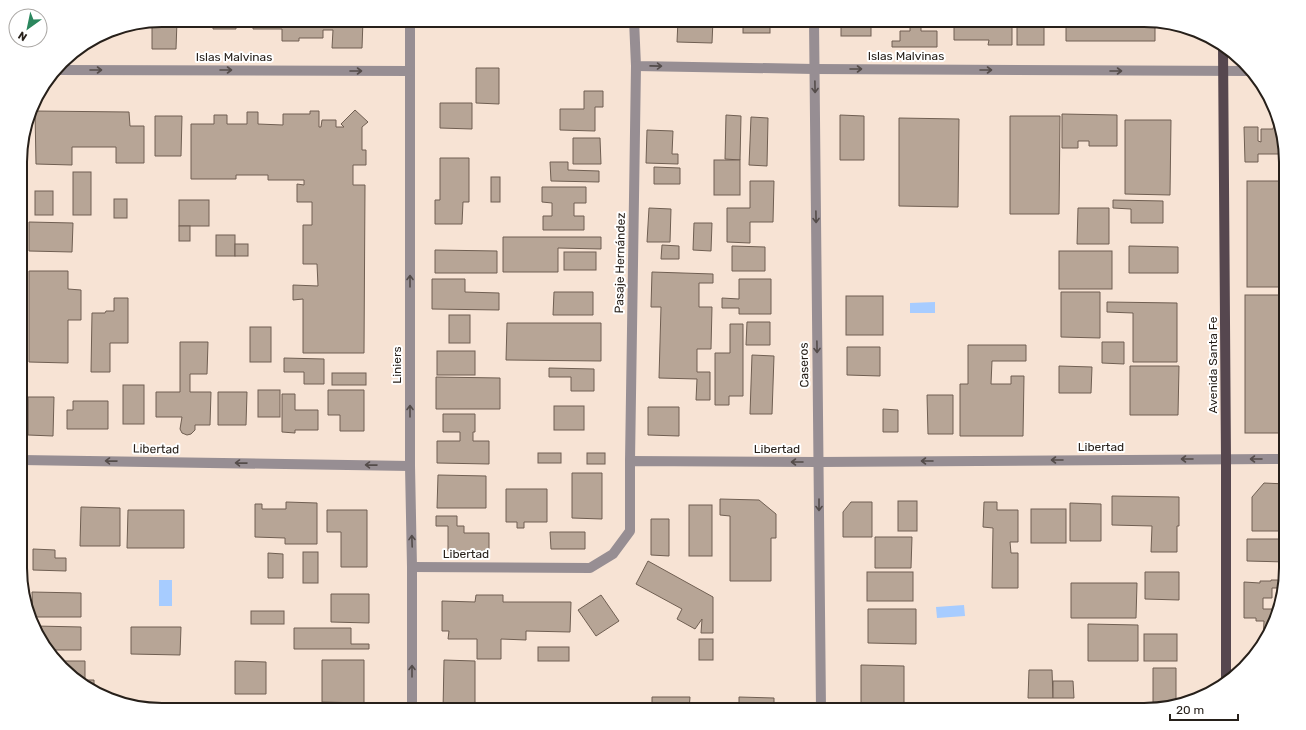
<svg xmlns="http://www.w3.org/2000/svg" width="1306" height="730" viewBox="0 0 1306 730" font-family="Rubik,sans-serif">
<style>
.water{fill:#a7ccff}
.building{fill:#b7a596;stroke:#705f52}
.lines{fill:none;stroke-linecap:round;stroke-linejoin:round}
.minor{stroke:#978e93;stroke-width:10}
.major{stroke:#56474f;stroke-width:10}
.oneway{stroke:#544c4a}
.labels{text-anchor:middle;stroke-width:4;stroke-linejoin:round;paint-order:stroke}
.street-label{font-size:12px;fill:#27201a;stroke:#fff}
.rim{fill:none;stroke:#27201a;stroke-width:2}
</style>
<rect width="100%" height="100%" fill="#f7e3d4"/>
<g class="water">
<path d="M935 302V313H910V303Z"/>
<rect x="159" y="580" width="13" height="26"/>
<path d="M964 605 965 616 937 618 936 607Z"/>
</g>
<g class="building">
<path d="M162 20 177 21 176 49H152V22Z"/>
<path d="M213 20H245L244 22H236V29H213Z"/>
<path d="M253 20H363L362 48H332L333 30H323V38H299V41H282V29H253Z"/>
<path d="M678 20H713L712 43 677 42Z"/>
<rect x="743" y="20" width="27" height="13"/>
<rect x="841" y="20" width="30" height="16"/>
<path d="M910 20H921V31H937V47H892V41H900V31H910Z"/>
<path d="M954 20H972V23H989V20H1012V45H988L989 40H954Z"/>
<rect x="1017" y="20" width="27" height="25"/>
<path d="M1066 20H1144L1155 23V41H1066Z"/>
<path d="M476 68H499V104L476 103Z"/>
<path d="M584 91H603V107H595V131L560 130V109H584Z"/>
<path d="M440 103H472V129L440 128Z"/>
<path d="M355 110 368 122 362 127V150H366V165H353V185H365L364 353H303V299L293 300V285L318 286 317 264H303V225H312V202H297V184L304 185V180H268V175H236V179H191V124H214V115H227V124H247V112H258V124L283 125V114H310V111H319V127H321L322 120H336V127H344L341 124Z"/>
<path d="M35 111 129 112 130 126H144V163H116V147H72V165L36 164Z"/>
<path d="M1062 114 1117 115V146H1089V141H1078V148H1062Z"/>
<path d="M726 115 741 116 740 160 725 159Z"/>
<path d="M840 115 864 116V160H840Z"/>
<path d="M155 116H182L181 156H155Z"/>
<path d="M1010 116H1060L1059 214H1010Z"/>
<path d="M751 117 768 118 767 166 749 165Z"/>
<path d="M899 118 959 119 958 207 899 206Z"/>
<path d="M1125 120H1171L1170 195 1125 194Z"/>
<path d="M1274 124H1276L1284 149V154H1258V162H1245L1244 127H1258V141L1261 142V129H1273Z"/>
<path d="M647 130 673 131 672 154H678V164L646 163Z"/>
<path d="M573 138H600L601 164H573Z"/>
<path d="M440 158H469V202H463L462 224H435V200H440Z"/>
<rect x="714" y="160" width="26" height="35"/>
<path d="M550 162H568V170L599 171V182L551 181Z"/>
<path d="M654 167 680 168V184H654Z"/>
<rect x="73" y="172" width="18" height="43"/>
<rect x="491" y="177" width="9" height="25"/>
<path d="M750 181H774L773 222H750V243L727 242V208H750Z"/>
<rect x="1247" y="181" width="39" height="106"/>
<path d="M542 187H586V203H574V216H584V230H543V216H552V203L542 202Z"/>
<rect x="35" y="191" width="18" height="24"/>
<rect x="114" y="199" width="13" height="19"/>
<rect x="179" y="200" width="30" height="26"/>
<path d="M1113 200 1163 201V223H1131V209L1113 208Z"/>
<path d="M649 208 671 209 670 242H647Z"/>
<path d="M1078 208H1109V244H1077Z"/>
<path d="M29 222 73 223 72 252 29 251Z"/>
<path d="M694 223H712L711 251 693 250Z"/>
<rect x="179" y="226" width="11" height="15"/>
<rect x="216" y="235" width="19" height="21"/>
<path d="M503 237H601V249L558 248V272H503Z"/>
<rect x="235" y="244" width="13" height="12"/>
<path d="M662 245 679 246V259H661Z"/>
<path d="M732 246 765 247V271H732Z"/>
<path d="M1129 246 1178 247V273H1129Z"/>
<path d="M435 250 497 251V273H435Z"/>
<rect x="1059" y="251" width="53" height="38"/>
<rect x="564" y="252" width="32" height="18"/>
<path d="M29 271H68V289L81 290V320H68V363L29 362Z"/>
<path d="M652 272 713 274V283H699V307H712L711 349H697V372H710V400H696L697 379 659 378 661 307H651Z"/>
<path d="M432 279H465V292L499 293V310L432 309Z"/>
<path d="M739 279H771V314H739V308H722V298L739 299Z"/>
<path d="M554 292H593V315H553Z"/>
<path d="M1061 292H1100V338L1061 337Z"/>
<rect x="1245" y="295" width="41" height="138"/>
<rect x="846" y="296" width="37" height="39"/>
<path d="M114 298H128V343H110V372H91L92 313H105L106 311H114Z"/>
<path d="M1107 302 1177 303V362H1133V313L1107 312Z"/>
<rect x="449" y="315" width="21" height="28"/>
<path d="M747 322H770V345H746Z"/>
<path d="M507 323H601V361L506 360Z"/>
<path d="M730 324H743V396H729V405H715V353H730Z"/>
<rect x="250" y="327" width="21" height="35"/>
<path d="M180 342H208L207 374H190V392H211L210 425H195V430L191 434 187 435 182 433 180 429 182 417H156V392H180Z"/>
<path d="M1102 342H1124V364L1102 363Z"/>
<path d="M968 345H1026V361H992L991 384H1011V376H1024L1023 436H960V384H968Z"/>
<path d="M847 347H880V376L847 375Z"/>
<rect x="437" y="351" width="38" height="24"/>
<path d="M752 355 774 356 772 414H750Z"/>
<path d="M284 358 324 359V384H304V372H284Z"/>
<path d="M1059 366 1092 367 1091 393H1059Z"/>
<path d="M1130 366H1179L1178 415H1130Z"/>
<path d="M549 368 594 369V391H571V377H549Z"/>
<rect x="332" y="373" width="34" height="12"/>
<path d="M436 377 500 378V409H436Z"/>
<rect x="123" y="385" width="21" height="39"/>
<rect x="258" y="390" width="22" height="27"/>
<path d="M328 390H364V431H340V415H328Z"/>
<path d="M218 392H247L246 425H218Z"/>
<path d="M282 394H295V410H318V430H295V433L282 432Z"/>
<path d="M927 395H953V434H928Z"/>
<path d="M28 397H54L53 436 28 435Z"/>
<path d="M73 401H108V429H67V410H73Z"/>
<rect x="554" y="406" width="30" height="24"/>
<path d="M648 407H679V436L648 435Z"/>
<path d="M883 409 898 410V432H883Z"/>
<path d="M443 414H475V432H473V441H489V464L437 463V441H460V432H443Z"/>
<rect x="538" y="453" width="23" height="10"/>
<rect x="587" y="453" width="18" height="11"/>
<path d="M572 473H602V519L572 518Z"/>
<path d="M438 475 486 476V508H437Z"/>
<path d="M1264 483 1286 484V531H1252V497Z"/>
<path d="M506 489H547V522H524V528H517V522H506Z"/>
<path d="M1112 496 1179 497V526H1177V552H1151L1152 526 1112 525Z"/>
<path d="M720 499 759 500 776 514V538H771V581H730V516L720 515Z"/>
<rect x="898" y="501" width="19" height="30"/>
<path d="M286 502 317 503V544H285V538L255 537V504H262V509H286Z"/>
<path d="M851 502H872V537H843V512Z"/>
<path d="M984 502H997V510H1018V542H1010L1011 553H1018V588H992L993 528 983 527Z"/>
<path d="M1070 503 1101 504V541H1070Z"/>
<rect x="689" y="505" width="23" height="51"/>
<path d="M81 507 120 508V546H80Z"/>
<rect x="1031" y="509" width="35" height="34"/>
<path d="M128 510H184V548H127Z"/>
<path d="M327 510H367V567H341V532H327Z"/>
<path d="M436 516H457V526H464V533H489V551H448V526H436Z"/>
<path d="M651 519H669V556L651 555Z"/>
<path d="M550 532H585V549H551Z"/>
<path d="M875 537H912L911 568H875Z"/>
<path d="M1247 539H1286V562L1247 561Z"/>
<path d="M33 549 55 550V558H66V571L33 570Z"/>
<rect x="303" y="552" width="15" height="31"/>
<path d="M268 553 283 554V578H268Z"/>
<path d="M648 561 713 597V633H701L702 619 695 629 677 619 682 609 636 584Z"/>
<rect x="867" y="572" width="46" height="29"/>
<path d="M1145 572H1179V600L1145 599Z"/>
<path d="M1271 580H1285L1282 588H1272V598H1263V609H1273L1272 616H1274L1267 639 1263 643 1264 621H1256V618H1244V582L1260 583V581H1271Z"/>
<path d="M1071 583H1137L1136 618H1071Z"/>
<path d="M32 592 81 593V617H33Z"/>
<path d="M331 594H369V623L331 622Z"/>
<path d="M476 595H503V602H571L570 632 526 631V640L501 639V659H477V639H448L449 631H442V601L475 602Z"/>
<path d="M601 595 619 621 596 636 578 610Z"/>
<path d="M868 609H916V644L868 643Z"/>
<rect x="251" y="611" width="33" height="13"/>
<path d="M1088 624 1138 625V661H1088Z"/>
<path d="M36 626 81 627V650H47L44 647Z"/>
<path d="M131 627H181L180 655 131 654Z"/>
<path d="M294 628H351V644H369V649H294Z"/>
<rect x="1144" y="634" width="33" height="27"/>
<rect x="699" y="639" width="14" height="21"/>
<rect x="538" y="647" width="31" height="14"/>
<path d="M322 660H364V703L322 702Z"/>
<path d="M444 660 475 661V710H443Z"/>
<path d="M59 661H85V680H94V692L91 691Z"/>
<path d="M235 661 266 662V694H235Z"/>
<path d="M861 665 904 666V710H861Z"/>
<path d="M1153 668H1176V702L1153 710Z"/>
<path d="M1029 670H1052L1053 698H1028Z"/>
<path d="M1053 681H1073L1074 698H1053Z"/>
<path d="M652 697H690L689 710H652Z"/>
<path d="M739 697 774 698V710H739Z"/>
<rect x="192" y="703" width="22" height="7"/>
<path d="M152 707H182V710H162Z"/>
</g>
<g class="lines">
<g class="minor">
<path d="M410 20V466L412 567V710"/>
<path d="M634 20 636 66 814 69 1249 71"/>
<path d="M814 20 821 710"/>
<path d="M57 70 410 71"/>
<path d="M21 460 410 466"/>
<path d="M630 461 636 66"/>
<path d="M412 567 590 568 613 554 630 531V461L819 462 1286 459"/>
</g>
<path class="major" d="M1223 47 1226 459V682"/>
</g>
<defs><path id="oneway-shaft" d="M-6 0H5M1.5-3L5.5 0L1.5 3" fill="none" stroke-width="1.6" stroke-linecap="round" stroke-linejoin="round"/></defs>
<g class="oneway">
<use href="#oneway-shaft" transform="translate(656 66) rotate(1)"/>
<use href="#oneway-shaft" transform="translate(856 69)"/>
<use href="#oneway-shaft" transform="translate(96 70)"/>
<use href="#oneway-shaft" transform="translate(226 70)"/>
<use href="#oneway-shaft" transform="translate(986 70)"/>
<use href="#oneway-shaft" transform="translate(356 71)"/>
<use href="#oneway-shaft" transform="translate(1116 71)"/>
<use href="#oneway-shaft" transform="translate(815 87) rotate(89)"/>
<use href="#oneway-shaft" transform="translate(816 217) rotate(89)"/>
<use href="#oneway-shaft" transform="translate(410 281) rotate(-90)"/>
<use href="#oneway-shaft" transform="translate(817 347) rotate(89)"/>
<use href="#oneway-shaft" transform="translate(410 411) rotate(-90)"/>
<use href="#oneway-shaft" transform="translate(1187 459) rotate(180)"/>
<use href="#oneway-shaft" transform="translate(1256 459) rotate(-180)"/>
<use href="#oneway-shaft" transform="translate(1057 460) rotate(180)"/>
<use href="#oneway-shaft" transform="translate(111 461) rotate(-179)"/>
<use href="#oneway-shaft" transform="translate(927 461) rotate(180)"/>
<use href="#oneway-shaft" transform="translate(797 462) rotate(-180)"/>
<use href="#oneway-shaft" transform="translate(241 463) rotate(-179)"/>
<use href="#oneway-shaft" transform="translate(371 465) rotate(-179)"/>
<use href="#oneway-shaft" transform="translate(819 505) rotate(90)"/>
<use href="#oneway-shaft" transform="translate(412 541) rotate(-92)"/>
<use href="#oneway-shaft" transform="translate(412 671) rotate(-90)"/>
</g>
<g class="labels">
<g class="street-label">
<text x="906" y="60">Islas Malvinas</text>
<text x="234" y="61">Islas Malvinas</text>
<text transform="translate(620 263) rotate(-89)" y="4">Pasaje Hernández</text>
<text transform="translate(397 365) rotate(-90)" y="4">Liniers</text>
<text transform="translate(804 365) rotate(-91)" y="4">Caseros</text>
<text transform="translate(1213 365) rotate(-90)" y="4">Avenida Santa Fe</text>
<text x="1101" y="451">Libertad</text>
<text transform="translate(156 449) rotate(1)" y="4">Libertad</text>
<text x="777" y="453">Libertad</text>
<text x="466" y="558">Libertad</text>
</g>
</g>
<path d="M0 0H1306V730H0ZM162 27H1144A135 135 0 0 1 1279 162V568A135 135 0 0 1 1144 703H162A135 135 0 0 1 27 568V162A135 135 0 0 1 162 27Z" fill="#fff" fill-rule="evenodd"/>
<path class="rim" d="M162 27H1144A135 135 0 0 1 1279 162V568A135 135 0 0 1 1144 703H162A135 135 0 0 1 27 568V162A135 135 0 0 1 162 27Z"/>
<g transform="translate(28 28) rotate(213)"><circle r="19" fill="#ffffff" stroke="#a9a6a3"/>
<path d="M0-3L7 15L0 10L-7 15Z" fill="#2b875e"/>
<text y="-6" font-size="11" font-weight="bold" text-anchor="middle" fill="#27201a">N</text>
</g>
<path d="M1170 714v6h68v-6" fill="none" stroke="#27201a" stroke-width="2"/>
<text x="1176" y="714" font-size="12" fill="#27201a" stroke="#ffffff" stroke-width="3" paint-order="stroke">20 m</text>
</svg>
